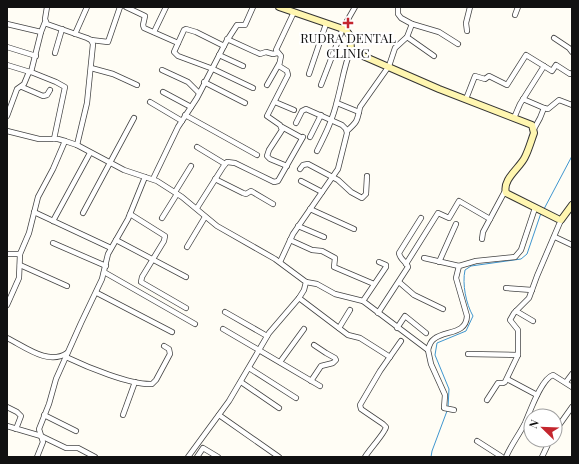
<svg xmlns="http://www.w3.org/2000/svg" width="579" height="464" viewBox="0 0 579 464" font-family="'Playfair Display',serif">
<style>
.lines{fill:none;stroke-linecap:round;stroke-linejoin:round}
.stream{stroke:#3f96cf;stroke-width:1}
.street-casing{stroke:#444;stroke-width:6}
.secondary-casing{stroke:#333;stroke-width:8}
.street{stroke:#fff;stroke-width:4.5}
.secondary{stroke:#fff6b0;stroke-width:6}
.poi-dot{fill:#c4262e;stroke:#fff;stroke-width:1.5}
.labels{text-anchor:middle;stroke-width:4;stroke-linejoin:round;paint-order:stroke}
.poi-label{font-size:13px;fill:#111;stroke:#fff}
</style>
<rect width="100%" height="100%" fill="#fffdf5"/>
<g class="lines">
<g class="stream">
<path d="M544 209 572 156"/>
<path d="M448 408 449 389 435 355 437 343 466 331 473 316C466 304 462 284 465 270L471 266 521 259 527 254 541 213"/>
<path d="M431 457 432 451 447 411"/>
</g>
<g class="street-casing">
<g id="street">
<path d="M47 7 45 19 47 24 87 38 91 40 93 44 87 103 77 145"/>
<path d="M126 7 145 16 143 25 144 28 178 43"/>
<path d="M398 7V14L401 18 412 24 439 32 458 44"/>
<path d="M515 15 518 7"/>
<path d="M45 22 41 32 31 72 56 82 65 87 54 139"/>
<path d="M7 24 41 32"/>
<path d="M467 31 466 23 470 7"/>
<path d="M154 32 166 7"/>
<path d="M75 34 87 7"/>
<path d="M407 37 434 56"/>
<path d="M554 38 569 48 572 52"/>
<path d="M227 39 260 54 266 52 273 54 277 53"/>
<path d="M91 40 108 42 120 7"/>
<path d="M224 46 196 32 186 29 184 30 174 52 178 56 213 69 253 88"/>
<path d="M7 47 36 56"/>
<path d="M55 53 62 29"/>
<path d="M219 55 243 66"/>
<path d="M7 65 30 72"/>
<path d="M91 68 113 74 137 85"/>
<path d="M162 70 188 82 199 93"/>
<path d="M309 74 326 24"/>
<path d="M204 82 245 103"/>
<path d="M267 85 279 64"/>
<path d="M321 85 343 28 355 7"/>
<path d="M22 87 43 96 47 95 50 90"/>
<path d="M163 92 191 107"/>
<path d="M466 99 475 76 485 79 489 76 507 85 526 55 552 71 556 65 570 74 572 73"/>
<path d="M523 99 544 108 548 109 559 100 572 105"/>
<path d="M150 102 182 121"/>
<path d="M275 102 294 110"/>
<path d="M337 103 359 112"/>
<path d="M185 115 257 155"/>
<path d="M7 116 17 89 24 84 29 72"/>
<path d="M514 118 520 104 544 66"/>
<path d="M282 127 302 138"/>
<path d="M534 129 540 118 544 108"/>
<path d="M7 131 39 139H58L65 141 77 145 124 170 157 181 182 197 217 226 275 259 306 282 304 290 299 298 269 333 229 401 188 457"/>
<path d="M347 131C358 121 357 121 360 107L389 66 395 48 407 37 412 24"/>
<path d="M310 137 321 115"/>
<path d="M197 147 225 164"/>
<path d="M317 151C325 135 333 119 337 101 342 83 344 66 351 49"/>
<path d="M287 166 270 159 267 156 269 150 282 130 280 125 267 116 288 75 287 71 279 66 281 56 276 50 294 12"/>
<path d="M300 169 303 165 308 164 338 180 351 192 362 198 366 194 367 176"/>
<path d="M153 179 178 127 197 98 226 42 237 25H245L253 7"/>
<path d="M215 179 243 193 246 194 251 191 273 204"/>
<path d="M301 181 322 192"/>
<path d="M175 192 191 166"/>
<path d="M197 208 223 167 227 162 235 163 274 182 278 181 303 137"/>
<path d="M310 209 354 229"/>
<path d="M34 212 111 248"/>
<path d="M83 213 134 118"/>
<path d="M130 214 165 236 164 241 142 277 141 282 186 308"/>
<path d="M162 218 177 194"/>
<path d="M53 221 90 153"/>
<path d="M298 226 324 237"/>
<path d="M555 237 572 245"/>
<path d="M482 239 483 232 505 191"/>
<path d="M116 240 186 277"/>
<path d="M290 240 312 250 322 251 335 258 334 267 374 284"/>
<path d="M53 243 106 266"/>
<path d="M187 247 205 217"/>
<path d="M7 254H20"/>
<path d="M424 258 459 266"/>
<path d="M280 262 293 234 338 169 347 133 346 129 342 125 306 109 302 111 296 123"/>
<path d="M439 262 456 224"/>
<path d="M406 264 438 213 449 218 459 201 490 219"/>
<path d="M20 265 67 286"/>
<path d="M104 272 195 324"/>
<path d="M306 282 317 284 335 294 363 301 428 350 431 364 445 395 444 408 454 410"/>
<path d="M399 282 414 295 443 309"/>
<path d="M506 288 532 290"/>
<path d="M97 293 172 332"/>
<path d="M299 298 348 335 360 338 390 357"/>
<path d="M363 301 386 267V265L379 262"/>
<path d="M7 305 19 278 20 254 29 233 38 197 53 169 65 141"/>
<path d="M516 311 533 321"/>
<path d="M225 312 267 336"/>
<path d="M378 313 408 267C407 262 400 260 399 253L421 218"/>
<path d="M339 328 350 310"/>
<path d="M397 328 405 316 426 333"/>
<path d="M223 329 320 386"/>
<path d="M7 338C24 346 48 366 67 353"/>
<path d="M428 350C429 346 431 341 434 339 445 330 466 335 467 316L456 278 459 266 476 261 515 257 521 250 535 208"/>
<path d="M468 354 518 355"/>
<path d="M66 357C87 367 130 385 152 384L156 380 170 354 169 349 164 346"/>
<path d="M280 362 304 329"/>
<path d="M249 368 296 398"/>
<path d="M507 379 537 395"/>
<path d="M311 381 321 366 333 363 336 360 335 358 326 353 314 345"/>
<path d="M241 382 279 408"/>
<path d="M566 382 572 374"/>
<path d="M487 400 498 383H503L505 382 518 355V330L510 320 514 313 529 298 537 276 561 220"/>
<path d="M7 407 17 412 21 416 16 429"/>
<path d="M44 415 76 431"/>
<path d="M123 415 135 382"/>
<path d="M219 415 279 457"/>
<path d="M7 426 41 436 66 448H78L95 457"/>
<path d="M555 431 572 407"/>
<path d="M477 441 502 457"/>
<path d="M37 457 43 442 39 429 49 404 56 379 81 323 102 279 108 254 128 219 145 177"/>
<path d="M197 457 203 448 218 457"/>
<path d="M365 457C369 450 385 433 386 427L383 424 361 409 360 405 380 371 401 341"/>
<path d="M506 457C511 445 519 435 525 423 530 412 541 379 553 375L572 387"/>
<path d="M542 457 550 440"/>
</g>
</g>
<g class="secondary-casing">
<path id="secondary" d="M279 7 346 30 350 36 351 49 354 52 439 89 532 125 534 133C531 141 529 149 525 157 520 168 502 179 506 193L558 219 561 220 572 205"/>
</g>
<use href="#street" class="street"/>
<use href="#secondary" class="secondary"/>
</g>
<path class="poi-dot" d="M346 17h4v4h4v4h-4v4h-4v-4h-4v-4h4z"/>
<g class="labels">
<g class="poi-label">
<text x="348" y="43">RUDRA DENTAL<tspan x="348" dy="15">CLINIC</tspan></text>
</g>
</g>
<rect width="579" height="464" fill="none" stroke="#111111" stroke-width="16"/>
<g transform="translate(543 428) rotate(293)"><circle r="19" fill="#ffffff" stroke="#a0a0a0"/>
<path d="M0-3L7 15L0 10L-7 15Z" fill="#c4262e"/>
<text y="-6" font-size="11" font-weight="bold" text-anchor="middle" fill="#111111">N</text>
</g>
</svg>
